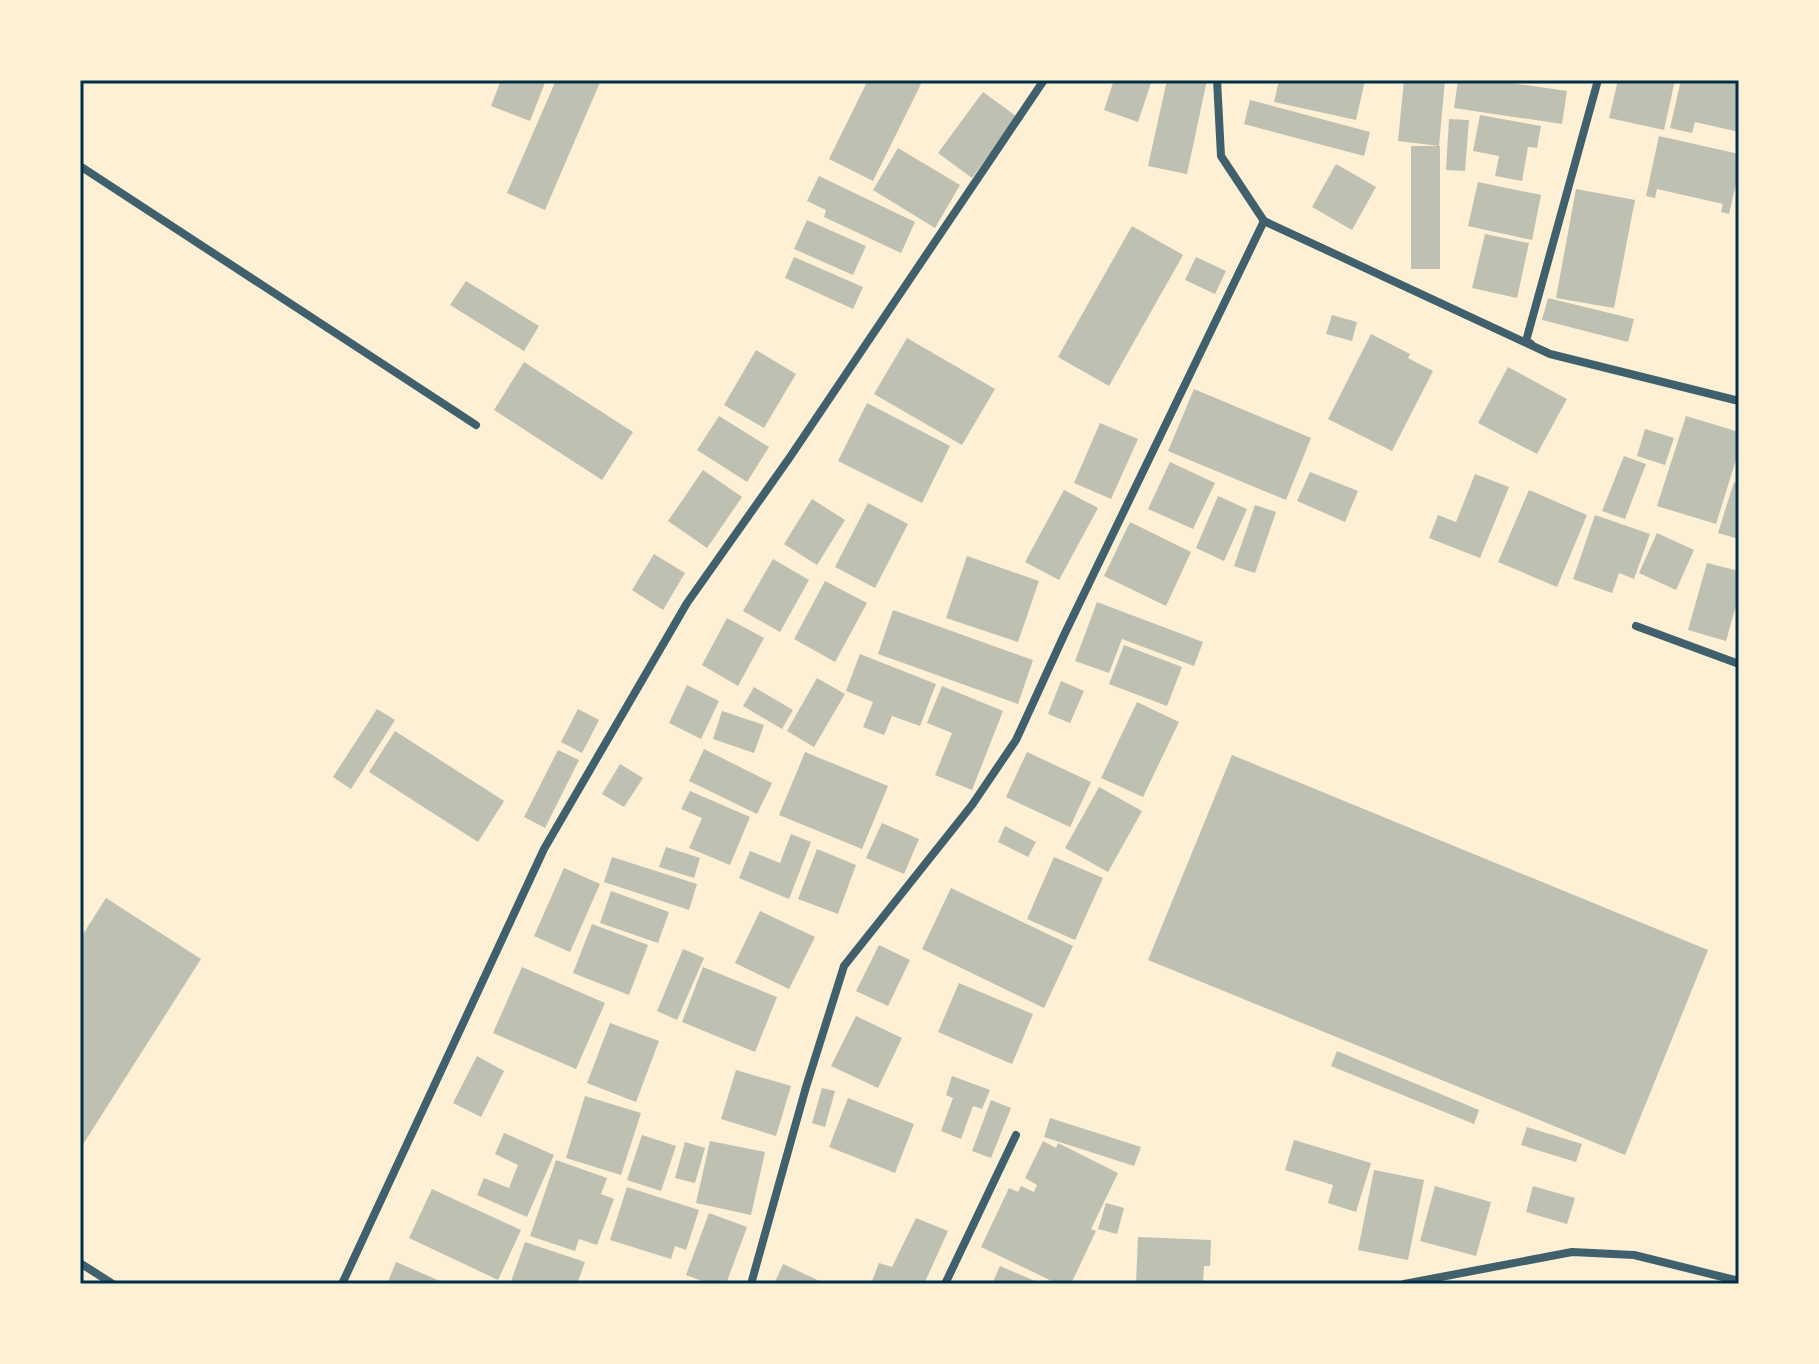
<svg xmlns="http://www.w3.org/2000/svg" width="1819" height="1364" viewBox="0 0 1819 1364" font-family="'Archivo Narrow',sans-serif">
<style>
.building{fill:#bec0b2}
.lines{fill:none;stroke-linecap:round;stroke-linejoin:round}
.minor{stroke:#3f606c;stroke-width:8}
.neatline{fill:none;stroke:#003049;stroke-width:3}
</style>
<rect width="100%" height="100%" fill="#fdf0d5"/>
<g class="building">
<path d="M501 80H546L530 121 491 106Z"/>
<path d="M556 80H601L545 210 507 193Z"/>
<path d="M868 80H912L921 84 873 181 829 159Z"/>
<path d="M1114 80H1152L1138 122 1104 110Z"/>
<path d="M1167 80H1207L1187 174 1148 166Z"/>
<path d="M1279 80H1365L1356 120 1274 102Z"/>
<path d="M1404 80H1445L1439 146 1398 141Z"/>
<path d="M1458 80H1490L1567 91 1562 124 1454 108Z"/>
<path d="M1618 80H1675L1664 130 1609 118Z"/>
<path d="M1681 80H1739V132L1695 122 1692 133 1670 128Z"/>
<path d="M983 92 1016 116 972 178 938 153Z"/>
<path d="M1250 100 1370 132 1364 156 1244 124Z"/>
<path d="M1480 115 1541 126 1537 148 1528 147 1522 181 1495 176 1499 156 1473 151Z"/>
<path d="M1449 119 1469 120 1465 171 1446 170Z"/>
<path d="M1659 136 1739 154V171L1729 214 1721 212 1723 204 1657 189 1655 198 1646 196Z"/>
<rect x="1411" y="146" width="29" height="123"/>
<path d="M898 148 960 185 935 228 873 190Z"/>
<path d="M1336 164 1376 187 1352 230 1312 207Z"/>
<path d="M819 176 915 222 901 253 824 217 826 210 807 201Z"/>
<path d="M1478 182 1541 195 1532 240 1468 226Z"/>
<path d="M1576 189 1635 200 1614 308 1556 298Z"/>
<path d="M807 220 866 246 853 275 794 249Z"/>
<path d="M1132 226 1183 255 1109 386 1058 357Z"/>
<path d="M1485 234 1529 243 1517 298 1472 288Z"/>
<path d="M794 257 863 287 853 309 785 278Z"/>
<path d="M1196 257 1226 271 1215 294 1185 280Z"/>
<path d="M466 281 539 326 524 351 450 305Z"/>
<path d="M1548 298 1634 319 1628 342 1542 320Z"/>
<path d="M1332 315 1357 322 1352 341 1326 334Z"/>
<path d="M1371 334 1410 354 1408 358 1433 371 1392 451 1328 419Z"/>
<path d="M907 338 995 389 962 445 874 394Z"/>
<path d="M756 350 796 374 764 428 724 405Z"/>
<path d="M524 362 633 432 602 480 494 410Z"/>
<path d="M1508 367 1567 399 1537 454 1478 423Z"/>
<path d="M1194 389 1311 438 1286 500 1168 451Z"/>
<path d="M867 403 950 446 922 503 838 461Z"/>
<path d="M719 416 769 447 747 482 697 450Z"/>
<path d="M1686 416 1739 432V450L1716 524 1657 506Z"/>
<path d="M1100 423 1138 439 1111 499 1074 483Z"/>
<path d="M1645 429 1674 438 1665 465 1637 456Z"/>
<path d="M1624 456 1646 464 1625 519 1602 511Z"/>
<path d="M1170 462 1215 483 1193 529 1148 509Z"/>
<path d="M703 470 742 497 707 548 668 521Z"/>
<path d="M1310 472 1358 491 1345 522 1297 501Z"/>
<path d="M1475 474 1509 487 1480 558 1429 538 1438 515 1456 522Z"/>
<path d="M1734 482 1739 484V539L1718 533Z"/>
<path d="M1064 490 1098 508 1059 580 1025 562Z"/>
<path d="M1529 490 1587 515 1557 587 1498 562Z"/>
<path d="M1218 496 1247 509 1224 561 1196 548Z"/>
<path d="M812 499 845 520 817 565 784 544Z"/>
<path d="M868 503 908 524 875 588 835 567Z"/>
<path d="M1255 505 1276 512 1255 573 1234 566Z"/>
<path d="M1595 515 1650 534 1634 579 1619 573 1612 593 1573 579Z"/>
<path d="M1130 522 1191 552 1166 606 1104 576Z"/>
<path d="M1657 533 1694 550 1676 590 1639 573Z"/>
<path d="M654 554 685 573 663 610 632 590Z"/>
<path d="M967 556 1039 581 1018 642 946 618Z"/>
<path d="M773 559 809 580 780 632 743 611Z"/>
<path d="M1707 563 1739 571V595L1726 641 1688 630Z"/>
<path d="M825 581 867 603 835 662 794 639Z"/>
<path d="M1097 602 1203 642 1194 666 1122 639 1109 673 1075 661Z"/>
<path d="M893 610 1033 660 1018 704 878 654Z"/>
<path d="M727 618 764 638 738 686 702 665Z"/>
<path d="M1124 645 1182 667 1167 706 1109 684Z"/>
<path d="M860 654 936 684 920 726 892 716 884 735 863 727 873 702 846 691Z"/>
<path d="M817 678 845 694 814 747 787 731Z"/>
<path d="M1061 681 1084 691 1070 723 1048 714Z"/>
<path d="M687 685 719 701 701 739 669 723Z"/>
<path d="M942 686 1003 711 972 790 935 775 952 733 927 723Z"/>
<path d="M754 687 793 710 782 729 743 706Z"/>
<path d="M1137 702 1179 722 1143 797 1101 778Z"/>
<path d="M377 709 395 720 351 789 333 777Z"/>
<path d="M578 709 599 720 582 753 561 742Z"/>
<path d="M722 711 764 725 754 753 713 739Z"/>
<path d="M395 731 504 801 478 842 369 772Z"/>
<path d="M704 749 772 783 757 814 689 781Z"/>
<path d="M558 750 579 760 545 828 524 817Z"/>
<path d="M805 752 888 786 862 849 779 815Z"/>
<path d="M1027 752 1091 782 1070 827 1006 797Z"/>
<path d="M1232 755 1708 950 1625 1155 1148 960Z"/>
<path d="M620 764 643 778 624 807 602 794Z"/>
<path d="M1099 787 1142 811 1108 872 1065 848Z"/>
<path d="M690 791 750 817 730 865 689 848 702 818 681 809Z"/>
<path d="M882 823 919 839 904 874 866 858Z"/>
<path d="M1005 826 1036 842 1028 857 998 842Z"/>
<path d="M791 834 811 842 789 899 739 878 750 851 780 863Z"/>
<path d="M666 847 700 858 694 878 659 867Z"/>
<path d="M817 849 856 865 838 914 798 899Z"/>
<path d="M612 857 697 884 689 910 604 882Z"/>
<path d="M1054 857 1103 878 1075 940 1027 919Z"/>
<path d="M564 868 600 884 570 952 534 936Z"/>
<path d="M951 888 1073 946 1044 1008 922 949Z"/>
<path d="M611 891 669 912 658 943 600 923Z"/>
<path d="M106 898 201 959 80 1149V939Z"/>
<path d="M760 911 815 937 789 989 735 963Z"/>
<path d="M592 924 648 945 629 995 573 973Z"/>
<path d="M879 945 910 960 888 1006 856 991Z"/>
<path d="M683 949 704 958 677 1020 657 1011Z"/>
<path d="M522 967 605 1003 576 1069 493 1033Z"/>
<path d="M703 967 777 997 755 1052 682 1022Z"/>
<path d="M959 983 1033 1014 1012 1064 938 1032Z"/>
<path d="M856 1016 902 1038 878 1088 831 1066Z"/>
<path d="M610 1023 659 1041 636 1102 587 1083Z"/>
<path d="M1337 1051 1479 1110 1474 1124 1331 1066Z"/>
<path d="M477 1056 504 1071 481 1117 453 1103Z"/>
<path d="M736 1070 791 1086 776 1136 721 1119Z"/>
<path d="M952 1076 990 1090 982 1109 973 1106 961 1139 941 1131 953 1098 946 1095Z"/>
<path d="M822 1088 835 1091 825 1127 812 1123Z"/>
<path d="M585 1096 641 1113 621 1175 566 1158Z"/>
<path d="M848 1098 914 1124 895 1173 829 1147Z"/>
<path d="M991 1100 1011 1108 991 1158 972 1151Z"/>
<path d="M1050 1118 1141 1147 1134 1166 1044 1137Z"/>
<path d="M1527 1127 1582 1144 1576 1162 1521 1145Z"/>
<path d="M504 1133 554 1155 527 1217 477 1195 484 1178 509 1188 518 1165 495 1154Z"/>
<path d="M642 1135 676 1146 661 1191 627 1180Z"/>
<path d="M1294 1140 1371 1163 1356 1212 1328 1203 1333 1185 1285 1170Z"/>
<path d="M710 1141 765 1152 751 1215 696 1203Z"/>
<path d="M1043 1141 1056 1148 1058 1143 1118 1173 1091 1229 1096 1231 1071 1284H1058L981 1247 1009 1188 1018 1192 1021 1186 1034 1192 1037 1185 1025 1178Z"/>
<path d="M685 1142 705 1148 695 1183 675 1178Z"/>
<path d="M556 1160 607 1178 601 1194 614 1199 597 1245 579 1239 575 1251 530 1236Z"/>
<path d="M1374 1170 1424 1180 1408 1260 1358 1250Z"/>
<path d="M1435 1186 1491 1202 1476 1256 1420 1241Z"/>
<path d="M1533 1186 1575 1198 1567 1224 1526 1212Z"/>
<path d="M627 1187 699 1210 686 1250 675 1246 671 1259 610 1240Z"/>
<path d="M432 1189 521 1230 498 1280 409 1238Z"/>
<path d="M1106 1203 1124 1208 1117 1234 1098 1229Z"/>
<path d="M709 1213 747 1227 726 1284H710L686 1275Z"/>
<path d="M916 1218 948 1231 924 1284H871L879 1263 892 1267Z"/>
<path d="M1138 1237 1211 1240 1210 1266H1204L1203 1284H1136Z"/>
<path d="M525 1242 585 1262 577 1284H510Z"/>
<path d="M396 1262 447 1284H387Z"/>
<path d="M783 1264 826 1284H774Z"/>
<path d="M1000 1266 1042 1284H992Z"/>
</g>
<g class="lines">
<g class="minor">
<path d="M1217 80 1221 156 1264 221 1550 354 1739 401"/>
<path d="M80 166 476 425"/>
<path d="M1531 344 1526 341 1598 80"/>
<path d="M1636 626 1739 664"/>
<path d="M80 1263 113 1284"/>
<path d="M342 1284 544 849 687 603 790 457 1044 80"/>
<path d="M751 1284 806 1087 844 966 972 805 1016 740 1065 633 1264 221"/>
<path d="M945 1284 1016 1135"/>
<path d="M1404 1284 1572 1252 1634 1255 1739 1281"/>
</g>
</g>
<rect width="1819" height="1364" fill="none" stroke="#fdf0d5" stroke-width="164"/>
<rect x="82" y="82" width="1655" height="1200" class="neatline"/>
</svg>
